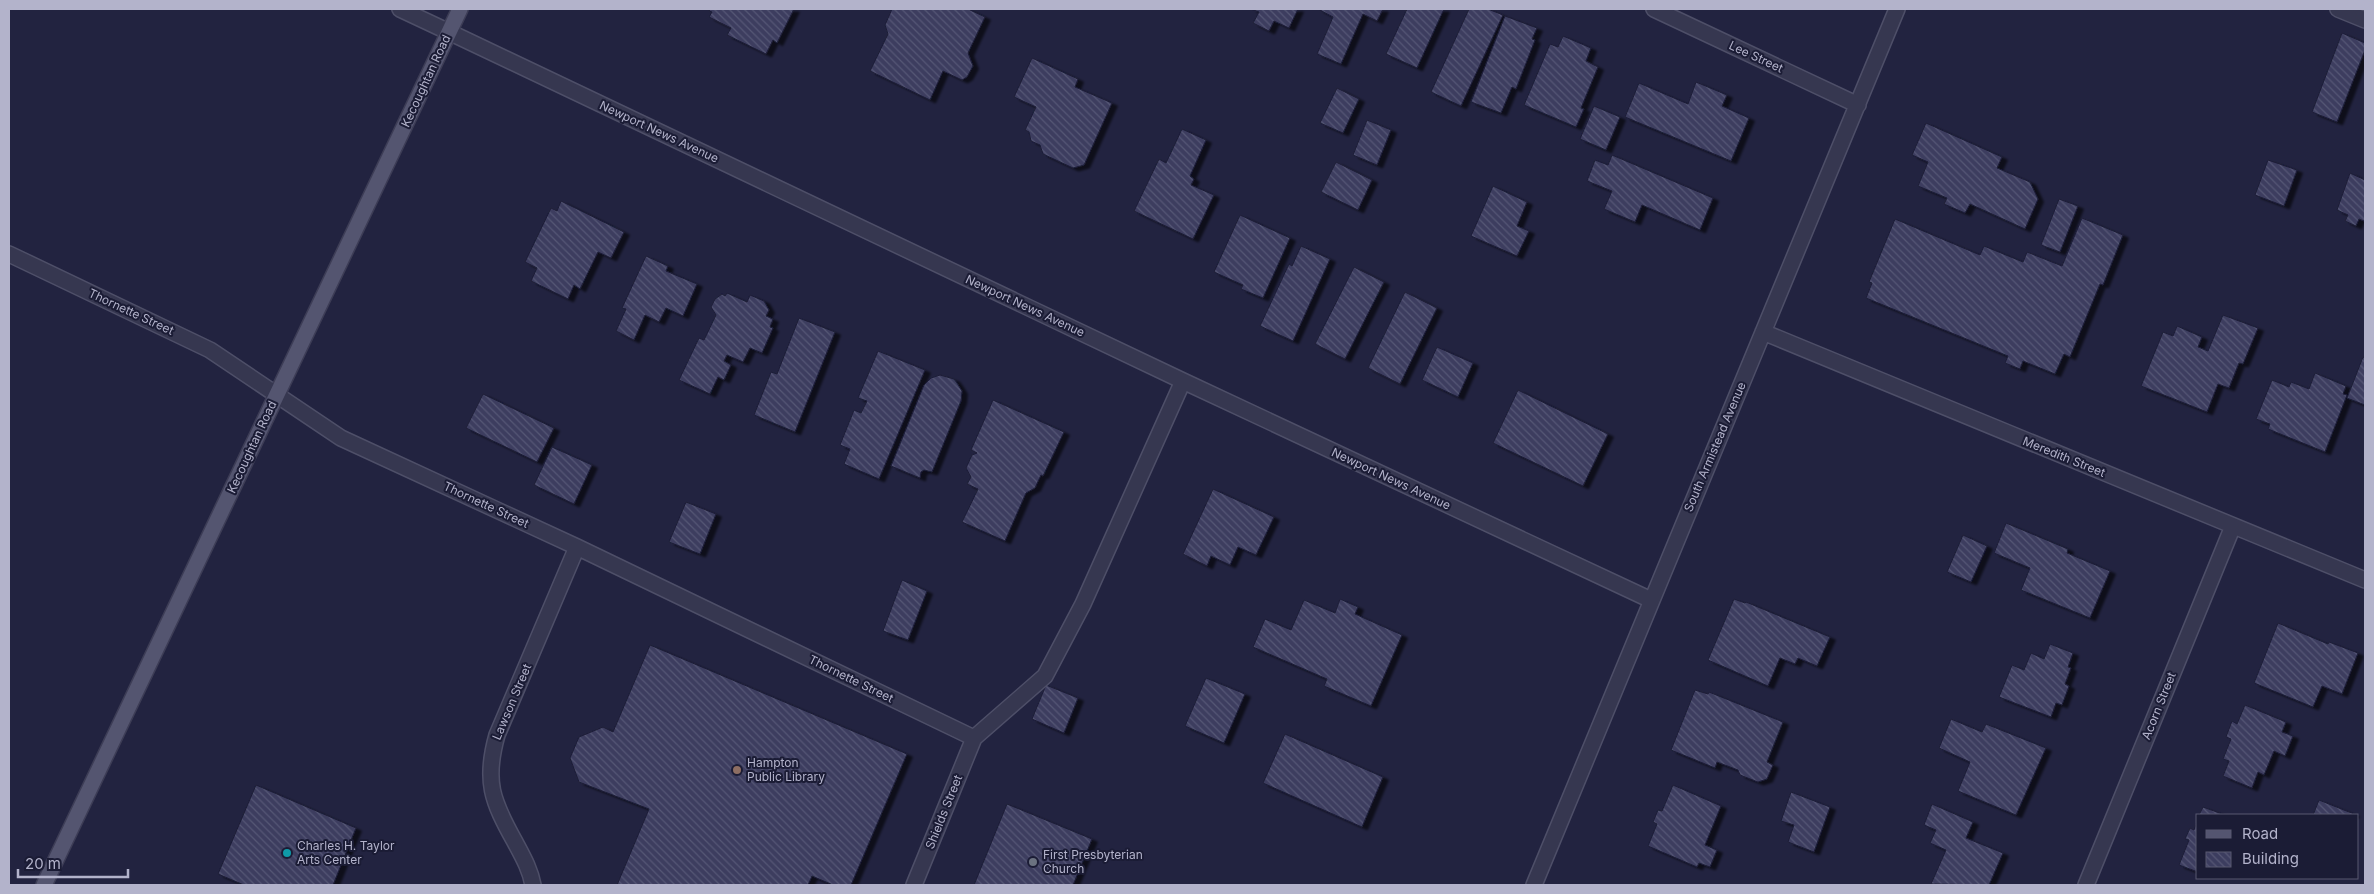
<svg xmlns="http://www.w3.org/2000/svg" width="2374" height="894" viewBox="0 0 2374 894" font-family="Inter,sans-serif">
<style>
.building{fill:url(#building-back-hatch);stroke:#1d1e37;filter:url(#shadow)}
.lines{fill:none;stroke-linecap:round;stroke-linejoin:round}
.minor-casing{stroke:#4e4f68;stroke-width:18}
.tertiary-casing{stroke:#4e4f68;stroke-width:18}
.primary-casing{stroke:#3d3d56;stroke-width:18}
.minor{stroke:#363750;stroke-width:15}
.tertiary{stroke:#363750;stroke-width:15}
.primary{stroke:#545570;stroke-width:15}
.education-dot{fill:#8d6e63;stroke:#1b1c35;stroke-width:2}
.culture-dot{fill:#0f9aa8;stroke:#1b1c35;stroke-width:2}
.worship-dot{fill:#6b7280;stroke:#1b1c35;stroke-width:2}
.labels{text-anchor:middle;stroke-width:4;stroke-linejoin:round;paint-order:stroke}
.street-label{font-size:12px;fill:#b3b3cb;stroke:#1b1c35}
.poi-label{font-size:12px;fill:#b3b3cb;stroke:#1b1c35;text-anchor:start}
</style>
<defs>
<pattern id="building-back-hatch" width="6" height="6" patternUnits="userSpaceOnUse" patternTransform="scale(1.25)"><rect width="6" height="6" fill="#3c3d5f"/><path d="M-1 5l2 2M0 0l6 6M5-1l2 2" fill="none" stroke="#565775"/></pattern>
<filter id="shadow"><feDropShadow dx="5.5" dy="3" stdDeviation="1" flood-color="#0009"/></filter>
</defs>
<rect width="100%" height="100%" fill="#222340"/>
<path class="building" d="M 710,9 L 794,9 L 777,43 L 773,40 L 766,54 L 727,35 L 731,28 L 709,17 L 712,12 L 709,11 Z
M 892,9 L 968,9 L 985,17 L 968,53 L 973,66 L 967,77 L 962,80 L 943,71 L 930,100 L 870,71 L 888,34 L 885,25 Z
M 1251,9 L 1298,9 L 1289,28 L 1274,21 L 1269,31 L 1253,23 L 1259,12 Z
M 1318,9 L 1383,9 L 1377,21 L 1363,14 L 1341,64 L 1317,54 L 1333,17 Z
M 1407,9 L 1444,9 L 1417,68 L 1386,54 Z
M 1469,9 L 1488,9 L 1503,15 L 1461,106 L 1431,92 Z
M 1505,16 L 1537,28 L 1532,39 L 1535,40 L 1516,89 L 1512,87 L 1501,113 L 1471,102 Z
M 2342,33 L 2365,43 L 2365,50 L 2337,122 L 2312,112 Z
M 1563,36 L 1591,48 L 1586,61 L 1598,67 L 1581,108 L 1584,109 L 1576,127 L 1524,105 L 1550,44 L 1558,47 Z
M 1032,58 L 1078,79 L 1075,87 L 1112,103 L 1084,165 L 1073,168 L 1043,154 L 1040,145 L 1031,141 L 1029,132 L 1025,130 L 1036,107 L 1014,97 Z
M 1696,82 L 1727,95 L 1722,106 L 1749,118 L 1731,161 L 1625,117 L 1639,83 L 1688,104 Z
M 1337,88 L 1359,99 L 1343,133 L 1320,123 Z
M 1594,106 L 1620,117 L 1606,150 L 1580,139 Z
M 1367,120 L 1391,130 L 1377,165 L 1353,155 Z
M 1926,123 L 2002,157 L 1997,168 L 2030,182 L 2038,199 L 2025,229 L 1970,204 L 1965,213 L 1944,204 L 1947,198 L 1918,186 L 1928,162 L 1912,155 Z
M 1182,129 L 1206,140 L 1190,176 L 1194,179 L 1191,185 L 1214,195 L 1193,239 L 1134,211 L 1159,159 L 1166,163 Z
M 1612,155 L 1713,198 L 1700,230 L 1642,205 L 1635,222 L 1604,209 L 1612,191 L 1587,181 L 1595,160 L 1608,165 Z
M 2268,160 L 2297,170 L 2284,206 L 2255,195 Z
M 1336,162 L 1372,180 L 1358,210 L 1321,192 Z
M 2350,173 L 2365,180 L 2365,219 L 2364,221 L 2359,219 L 2356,226 L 2345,221 L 2348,215 L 2337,210 Z
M 1493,186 L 1527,202 L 1517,226 L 1529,231 L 1517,256 L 1471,236 Z
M 2059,199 L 2078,206 L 2060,252 L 2041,245 Z
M 561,201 L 624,232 L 611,258 L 598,252 L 580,289 L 574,285 L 568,299 L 531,281 L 537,268 L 525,262 L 551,208 L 557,211 Z
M 1240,215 L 1290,238 L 1263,298 L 1241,289 L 1243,285 L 1214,272 Z
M 2082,218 L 2123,235 L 2103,285 L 2100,284 L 2070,357 L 2064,354 L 2055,374 L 2023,361 L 2020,369 L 2005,363 L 2008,356 L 1866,298 L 1872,283 L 1869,282 L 1895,219 L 1980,255 L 1984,246 L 2023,262 L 2027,252 L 2062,266 Z
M 1301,246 L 1330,259 L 1293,341 L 1260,326 L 1289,264 L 1292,266 Z
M 646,256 L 668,266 L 666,271 L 697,284 L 683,316 L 666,308 L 659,322 L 645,315 L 634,340 L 616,331 L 626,309 L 622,308 Z
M 1354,267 L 1384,282 L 1345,359 L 1315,344 Z
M 1405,292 L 1437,308 L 1400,384 L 1368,368 Z
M 727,293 L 747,302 L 750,295 L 764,301 L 769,310 L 766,316 L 773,319 L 770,327 L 773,328 L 762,353 L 750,348 L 743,362 L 727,355 L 724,361 L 731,365 L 724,380 L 718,377 L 710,394 L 679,380 L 699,338 L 704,340 L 716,315 L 711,307 L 715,299 L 722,294 L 725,296 Z
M 2223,315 L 2258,328 L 2243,364 L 2239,363 L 2229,388 L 2218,384 L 2207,412 L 2141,386 L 2163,332 L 2173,336 L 2177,326 L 2202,337 L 2198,347 L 2208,351 Z
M 799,318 L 835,332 L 795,432 L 754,415 L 771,372 L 777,374 Z
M 1437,347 L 1473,363 L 1458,397 L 1422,380 Z
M 878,351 L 925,370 L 879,479 L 844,464 L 850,449 L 840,445 L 854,410 L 861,413 L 867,401 L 858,398 Z
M 2363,357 L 2365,358 L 2365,405 L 2347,398 Z
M 2315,373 L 2346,386 L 2343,394 L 2347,395 L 2325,452 L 2268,429 L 2270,424 L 2256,419 L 2272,380 L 2289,387 L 2291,382 L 2309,389 Z
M 940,375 L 954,379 L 957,383 L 962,391 L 961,401 L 932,472 L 924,470 L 921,472 L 920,478 L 891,466 L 924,385 L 931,378 Z
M 1518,390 L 1608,434 L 1583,486 L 1493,443 Z
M 483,394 L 554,428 L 537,462 L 466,428 Z
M 993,400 L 1064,432 L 1043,476 L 1041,475 L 1035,488 L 1026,493 L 1005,541 L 962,522 L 978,489 L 967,484 L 971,477 L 966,468 L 972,455 L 977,453 L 971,450 Z
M 552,447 L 592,465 L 574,504 L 534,485 Z
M 1213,489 L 1274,517 L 1256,555 L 1238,547 L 1230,565 L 1211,556 L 1207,566 L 1183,554 Z
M 686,502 L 716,514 L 700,554 L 669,542 Z
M 2006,523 L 2068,549 L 2067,553 L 2110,571 L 2090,618 L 2021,590 L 2030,568 L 1994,553 Z
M 1963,535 L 1987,546 L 1971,582 L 1947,572 Z
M 902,580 L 927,591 L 908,640 L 883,631 Z
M 1340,599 L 1358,607 L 1355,614 L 1402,635 L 1371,706 L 1324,686 L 1327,679 L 1253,647 L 1265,619 L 1291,630 L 1304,600 L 1335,613 Z
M 1734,599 L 1745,603 L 1746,602 L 1830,637 L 1817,666 L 1798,658 L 1795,664 L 1780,658 L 1768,686 L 1708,660 Z
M 2278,623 L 2328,644 L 2329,642 L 2358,653 L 2342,694 L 2322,686 L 2313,707 L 2254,683 Z
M 2050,644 L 2073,653 L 2068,667 L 2071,668 L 2065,684 L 2069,686 L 2062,705 L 2056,703 L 2051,717 L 1999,697 L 2012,665 L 2024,670 L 2031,653 L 2044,659 Z
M 650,645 L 907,754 L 851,885 L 833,885 L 812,876 L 808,885 L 617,885 L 649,809 L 579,782 L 570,758 L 579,737 L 603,727 L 613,732 Z
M 1206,678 L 1245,694 L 1224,743 L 1185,726 Z
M 1046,685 L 1078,698 L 1064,733 L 1032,719 Z
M 1695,690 L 1708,694 L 1709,692 L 1783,722 L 1767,762 L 1773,765 L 1767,779 L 1758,782 L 1740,775 L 1738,770 L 1717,762 L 1715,768 L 1671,750 Z
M 2245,705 L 2286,722 L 2282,732 L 2293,736 L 2285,756 L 2274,751 L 2264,775 L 2258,772 L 2252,788 L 2223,776 L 2229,761 L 2223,759 L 2231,739 L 2226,737 L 2232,721 L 2237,724 Z
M 1951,719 L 1982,732 L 1986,724 L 2046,748 L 2016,815 L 1958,791 L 1970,762 L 1939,748 Z
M 1285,734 L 1383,777 L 1362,827 L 1263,783 Z
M 256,785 L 356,828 L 333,885 L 244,885 L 218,874 Z
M 1673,785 L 1721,806 L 1705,845 L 1717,850 L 1710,867 L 1699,863 L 1697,867 L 1648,846 L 1657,824 L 1653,822 L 1658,810 L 1662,811 Z
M 1791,792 L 1830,807 L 1814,852 L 1788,842 L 1794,825 L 1781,821 Z
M 2319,800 L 2354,814 L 2353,815 L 2313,815 Z
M 1007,804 L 1092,839 L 1073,885 L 974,885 Z
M 1932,804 L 1973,822 L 1966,838 L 2003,853 L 1989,885 L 1931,884 L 1946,850 L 1930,843 L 1936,830 L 1924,825 Z
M 2203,807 L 2225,815 L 2199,815 Z
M 2198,819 L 2198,872 L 2179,865 L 2189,840 L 2185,839 L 2190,828 L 2194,830 Z"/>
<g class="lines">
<g class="minor-casing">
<path id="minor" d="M 1654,9 L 1858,105
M 2338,9 L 2365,20
M 449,32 L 1183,381 L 1651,600
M 9,254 L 210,350 L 341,438 L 577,547 L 974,738
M 1763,332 L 2365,580
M 533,885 C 530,869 523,857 515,842 C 492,801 484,781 497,735 L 577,547
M 914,885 L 974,738 L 1045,676 L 1083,604 L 1183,381
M 1534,885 L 1897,9
M 2086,885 L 2233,526"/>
</g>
<g class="tertiary-casing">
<path id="tertiary" d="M 400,9 L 449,32"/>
</g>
<g class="primary-casing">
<path id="primary" d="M 44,885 L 460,9"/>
</g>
<use href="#minor" class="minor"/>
<use href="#tertiary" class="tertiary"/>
<use href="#primary" class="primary"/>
</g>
<circle class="education-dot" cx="737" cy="770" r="5"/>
<circle class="culture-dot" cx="287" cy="853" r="5"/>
<circle class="worship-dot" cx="1033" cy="862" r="5"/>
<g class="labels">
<g class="street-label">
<text transform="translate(1756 57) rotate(25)" y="4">Lee Street</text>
<text transform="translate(426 81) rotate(-65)" y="4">Kecoughtan Road</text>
<text transform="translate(659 132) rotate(25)" y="4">Newport News Avenue</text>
<text transform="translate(1025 306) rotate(25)" y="4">Newport News Avenue</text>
<text transform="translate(131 312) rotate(25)" y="4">Thornette Street</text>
<text transform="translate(252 447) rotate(-65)" y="4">Kecoughtan Road</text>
<text transform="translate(1715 447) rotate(-67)" y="4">South Armistead Avenue</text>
<text transform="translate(2064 457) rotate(22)" y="4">Meredith Street</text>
<text transform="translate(1391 479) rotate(25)" y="4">Newport News Avenue</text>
<text transform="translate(486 505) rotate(25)" y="4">Thornette Street</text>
<text transform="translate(851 679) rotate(26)" y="4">Thornette Street</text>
<text transform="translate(512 702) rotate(-67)" y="4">Lawson Street</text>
<text transform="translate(2159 706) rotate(-68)" y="4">Acorn Street</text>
<text transform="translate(944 812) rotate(-68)" y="4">Shields Street</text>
</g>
<g class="poi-label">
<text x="747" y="767">Hampton<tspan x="747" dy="14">Public Library</tspan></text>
<text x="297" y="850">Charles H. Taylor<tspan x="297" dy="14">Arts Center</tspan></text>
<text x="1043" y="859">First Presbyterian<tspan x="1043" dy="14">Church</tspan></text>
</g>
</g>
<rect width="2374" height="894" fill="none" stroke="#b3b3cb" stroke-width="20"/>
<rect x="2196" y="814" width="162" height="65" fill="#1b1c35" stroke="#585871"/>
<rect x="2206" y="830" width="25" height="8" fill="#545570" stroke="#585871"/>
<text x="2242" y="839" font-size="15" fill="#b3b3cb">Road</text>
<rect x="2206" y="852" width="25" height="15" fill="url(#building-back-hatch)" stroke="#585871"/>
<text x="2242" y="864" font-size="15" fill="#b3b3cb">Building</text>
<path d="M18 869v8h110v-8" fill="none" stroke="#b3b3cb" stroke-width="2.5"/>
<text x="25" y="869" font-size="15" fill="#b3b3cb" stroke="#1b1c35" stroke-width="4" paint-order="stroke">20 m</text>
</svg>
